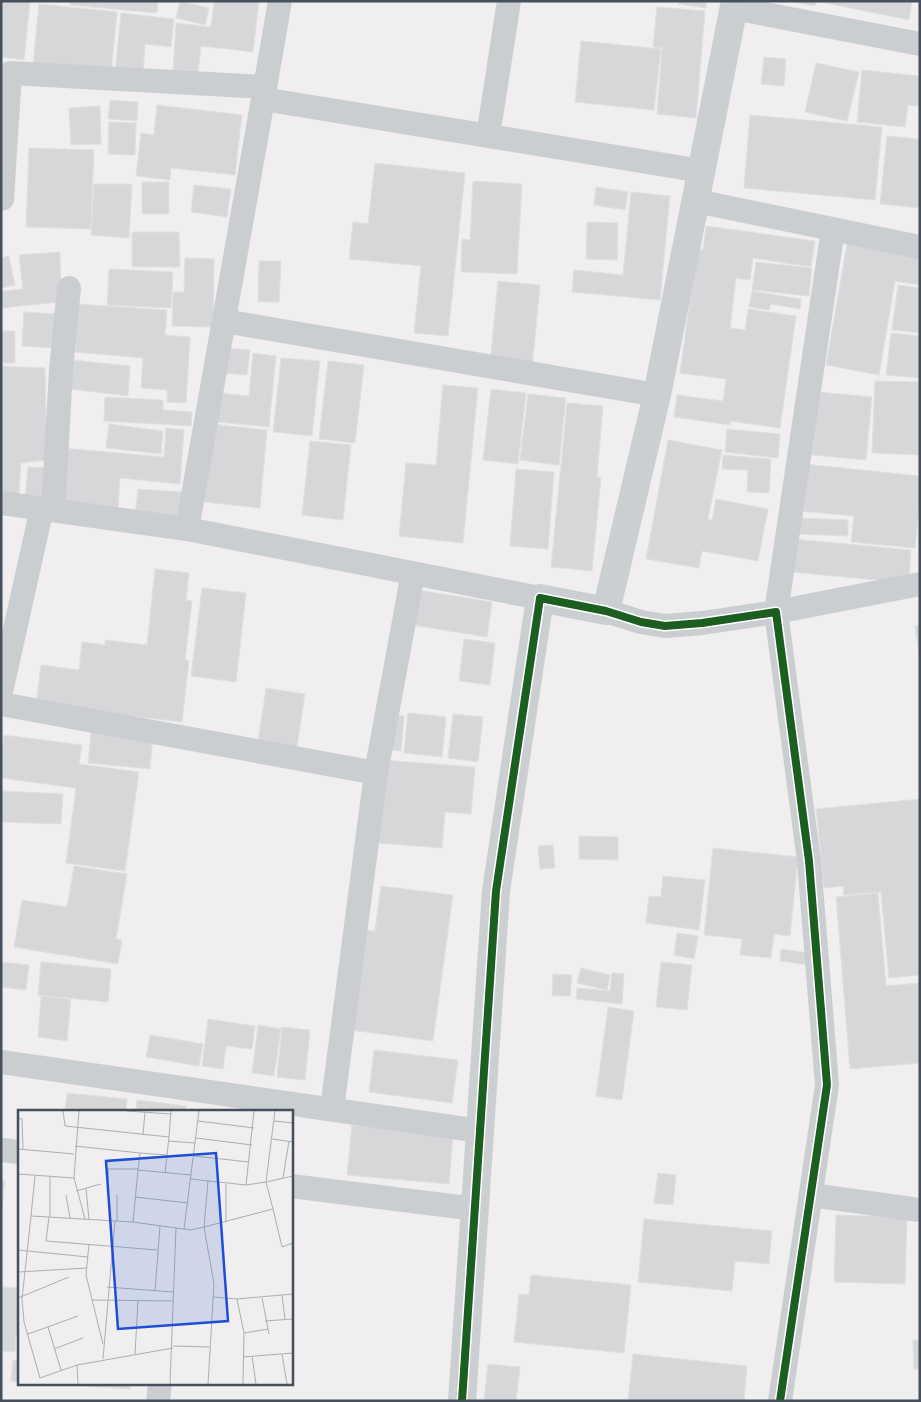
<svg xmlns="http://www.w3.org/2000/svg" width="921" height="1402" viewBox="0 0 921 1402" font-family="Roboto,sans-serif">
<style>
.building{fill:#d7d6d9;stroke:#e1e0e1}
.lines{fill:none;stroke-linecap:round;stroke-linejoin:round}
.street{stroke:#cbced0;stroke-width:24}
.secondary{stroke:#cbcfd2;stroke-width:28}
.cycleway-casing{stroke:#fff;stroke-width:11}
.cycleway{stroke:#1b5e20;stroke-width:8}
.inset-road{fill:none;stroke:#abafb4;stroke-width:1}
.view{fill:#1d4ed8;fill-opacity:0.15;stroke:#1d4ed8;stroke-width:2.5}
.inset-edge{fill:none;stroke:#44515d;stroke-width:2.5}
</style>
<rect width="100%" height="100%" fill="#f0eeee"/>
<path class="building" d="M 1,1 L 30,1 L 24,60 L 1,57 Z
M 70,1 L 158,1 L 157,13 L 70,5 Z
M 180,1 L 209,8 L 205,25 L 176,18 Z
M 214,1 L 259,1 L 253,52 L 201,46 L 198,72 L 173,70 L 176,23 L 211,27 Z
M 678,1 L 707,1 L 706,8 L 678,4 Z
M 789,1 L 912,1 L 909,20 L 816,1 L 815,6 Z
M 39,4 L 117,12 L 111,73 L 33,65 Z
M 657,7 L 705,11 L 696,118 L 657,114 L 662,48 L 653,47 Z
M 121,13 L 174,19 L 171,47 L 145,44 L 143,75 L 115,72 Z
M 581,41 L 661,49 L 654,110 L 575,102 Z
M 764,57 L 786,59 L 784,86 L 761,84 Z
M 816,63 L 859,72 L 847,121 L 805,112 Z
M 862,70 L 920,76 L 920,106 L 908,105 L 905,127 L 857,122 Z
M 110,100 L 138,102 L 137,121 L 108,119 Z
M 157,105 L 242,115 L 235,175 L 171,168 L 170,180 L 136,176 L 141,133 L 154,135 Z
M 100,106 L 101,144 L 71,145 L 69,108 Z
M 750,115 L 882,127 L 875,200 L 744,188 Z
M 109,122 L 136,123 L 135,155 L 108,154 Z
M 887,136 L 920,139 L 920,208 L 880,204 Z
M 29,148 L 94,150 L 91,229 L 26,227 Z
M 375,163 L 465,173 L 448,336 L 414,333 L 421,266 L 349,259 L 353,222 L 368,224 Z
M 473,181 L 522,184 L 517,274 L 461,272 L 462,239 L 470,240 Z
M 142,182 L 169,182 L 169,214 L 142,214 Z
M 94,184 L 132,184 L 129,238 L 91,235 Z
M 194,185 L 231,189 L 227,217 L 191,212 Z
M 596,187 L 628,192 L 625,210 L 594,205 Z
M 631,192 L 670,196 L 660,300 L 572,292 L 574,270 L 623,275 Z
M 587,222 L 618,223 L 617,260 L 586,259 Z
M 706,226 L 815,241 L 811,267 L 753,258 L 750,280 L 736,278 L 730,328 L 745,330 L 748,309 L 796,316 L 780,428 L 730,421 L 730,425 L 674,417 L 677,395 L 723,401 L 726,379 L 680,373 L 697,249 L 703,250 Z
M 132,232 L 179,232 L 180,267 L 132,267 Z
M 847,244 L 920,257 L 920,285 L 895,281 L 879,375 L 826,365 Z
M 60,252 L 61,302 L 1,308 L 1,291 L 23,289 L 19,255 Z
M 9,256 L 15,285 L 1,288 L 1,258 Z
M 185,258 L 214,259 L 213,327 L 172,326 L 173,292 L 184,292 Z
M 259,261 L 281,261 L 279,302 L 258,302 Z
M 756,262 L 812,268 L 809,296 L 752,290 Z
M 109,269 L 173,272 L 171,308 L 107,305 Z
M 498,281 L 540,285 L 532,368 L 490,364 Z
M 898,285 L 920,288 L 920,333 L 892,330 Z
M 752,291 L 801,299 L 800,309 L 771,304 L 769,310 L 749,307 Z
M 78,304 L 167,310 L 165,335 L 190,337 L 186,403 L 167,402 L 167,390 L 141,388 L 143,358 L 75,352 Z
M 24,312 L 56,314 L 54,348 L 22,346 Z
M 1,331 L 15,331 L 15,363 L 1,363 Z
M 891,333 L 920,336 L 920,378 L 886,375 Z
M 224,348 L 250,350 L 247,375 L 222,373 Z
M 253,353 L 276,356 L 269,427 L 217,422 L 219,393 L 249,396 Z
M 281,358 L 320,361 L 312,436 L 273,432 Z
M 73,360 L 130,366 L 128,396 L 70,389 Z
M 328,361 L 364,365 L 355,443 L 319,439 Z
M 1,366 L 45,368 L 47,460 L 21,463 L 19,495 L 1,495 Z
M 875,381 L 920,382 L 920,455 L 872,453 Z
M 443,385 L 478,388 L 463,543 L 399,536 L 406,463 L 436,465 Z
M 491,389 L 526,393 L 518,464 L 483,460 Z
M 818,392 L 872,397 L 866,460 L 812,455 Z
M 528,394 L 566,398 L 559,465 L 520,460 Z
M 105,397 L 163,400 L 163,410 L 192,412 L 191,426 L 104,421 Z
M 567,403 L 603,406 L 597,477 L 601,478 L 592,571 L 551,567 Z
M 109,424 L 163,431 L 161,454 L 106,448 Z
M 211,424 L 267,430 L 260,508 L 204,502 Z
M 166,428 L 184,430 L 180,484 L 120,478 L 118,510 L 59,504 L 62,448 L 164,457 Z
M 727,429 L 780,434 L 778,458 L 725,452 Z
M 668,440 L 722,450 L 708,519 L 712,520 L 716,499 L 768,509 L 758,561 L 702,551 L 699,568 L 646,559 Z
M 310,441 L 351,445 L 343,520 L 302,515 Z
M 723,455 L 771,459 L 769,493 L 747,492 L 748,470 L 722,469 Z
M 804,464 L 920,476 L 920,499 L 915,548 L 851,542 L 854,516 L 799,511 Z
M 28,467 L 47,468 L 44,501 L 25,499 Z
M 516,469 L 554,472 L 548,549 L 510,546 Z
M 138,489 L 182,492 L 180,520 L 135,516 Z
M 798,518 L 848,520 L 848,536 L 797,534 Z
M 793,539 L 911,550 L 909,583 L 791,572 Z
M 155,569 L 189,573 L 186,600 L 192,601 L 185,660 L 189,661 L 182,722 L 36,705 L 41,665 L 79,670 L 82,642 L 105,645 L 105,640 L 147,645 Z
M 202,588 L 246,593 L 236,682 L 191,676 Z
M 418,590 L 492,602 L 487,637 L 412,625 Z
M 920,625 L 920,663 L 915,626 Z
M 464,639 L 495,643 L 490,685 L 459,681 Z
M 266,688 L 305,694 L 297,747 L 258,742 Z
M 408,713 L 446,717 L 442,757 L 404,753 Z
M 453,714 L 483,717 L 478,762 L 448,758 Z
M 392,715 L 404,716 L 401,751 L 389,750 Z
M 91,732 L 153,737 L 150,769 L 88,763 Z
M 4,735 L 82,745 L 79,764 L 139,772 L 125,871 L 66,863 L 76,788 L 1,778 L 1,757 Z
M 384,760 L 475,767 L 471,814 L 445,812 L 442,848 L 378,843 Z
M 2,791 L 63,794 L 61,824 L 1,822 Z
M 920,799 L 920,975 L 889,978 L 881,892 L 844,895 L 843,886 L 824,888 L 816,809 Z
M 579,836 L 618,837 L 618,860 L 579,859 Z
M 553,845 L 555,868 L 540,869 L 538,846 Z
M 713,848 L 798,857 L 790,936 L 774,934 L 771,958 L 740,955 L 742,939 L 704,935 Z
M 74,866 L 127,874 L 116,939 L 122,940 L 118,964 L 14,947 L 22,900 L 67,907 Z
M 663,876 L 705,880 L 699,930 L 646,923 L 649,896 L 661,897 Z
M 381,886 L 453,895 L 433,1041 L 351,1030 L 365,930 L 375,931 Z
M 878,893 L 886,986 L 920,983 L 920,1063 L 850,1069 L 836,897 Z
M 677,933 L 698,936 L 694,959 L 674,955 Z
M 781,949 L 810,953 L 809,965 L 780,961 Z
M 1,962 L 29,965 L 26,990 L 1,987 Z
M 41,962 L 111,969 L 108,1002 L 38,995 Z
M 661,962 L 692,965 L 687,1010 L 656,1007 Z
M 581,968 L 610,975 L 607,990 L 577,983 Z
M 612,973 L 624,974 L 622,1004 L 576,999 L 577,988 L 610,991 Z
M 553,974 L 572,975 L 570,996 L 552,996 Z
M 41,996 L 71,999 L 67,1041 L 38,1037 Z
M 608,1007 L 634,1011 L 622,1100 L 596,1096 Z
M 208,1019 L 255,1026 L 252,1049 L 226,1046 L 223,1069 L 202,1066 Z
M 258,1025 L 281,1029 L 274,1076 L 252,1073 Z
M 282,1027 L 310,1030 L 305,1080 L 277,1077 Z
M 150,1035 L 203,1044 L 199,1066 L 146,1057 Z
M 374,1050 L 458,1060 L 452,1103 L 369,1092 Z
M 67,1093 L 127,1099 L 126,1111 L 65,1111 Z
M 137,1100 L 186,1106 L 185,1111 L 136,1111 Z
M 352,1125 L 453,1134 L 449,1184 L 347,1175 Z
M 658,1173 L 676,1175 L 673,1205 L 654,1203 Z
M 1,1181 L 5,1181 L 1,1215 Z
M 836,1215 L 907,1217 L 905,1284 L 834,1282 Z
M 644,1219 L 772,1231 L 769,1264 L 735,1261 L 732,1291 L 638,1282 Z
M 531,1275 L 631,1285 L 624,1353 L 514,1342 L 519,1294 L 529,1295 Z
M 1,1287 L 19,1288 L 19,1335 L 16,1335 L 15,1352 L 1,1351 Z
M 913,1340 L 920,1340 L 920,1369 L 914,1369 Z
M 633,1354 L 747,1366 L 744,1401 L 628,1401 Z
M 13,1360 L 19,1361 L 19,1382 L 11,1381 Z
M 488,1364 L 520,1367 L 516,1401 L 484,1401 Z
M 42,1383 L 130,1383 L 130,1389 Z"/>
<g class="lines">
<path class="street" d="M 280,1 L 263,99 L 702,171
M 734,8 L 920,44
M 263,99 L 187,529 L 540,598
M 488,136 L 509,1
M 2,199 L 10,73 L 265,87
M 696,201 L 920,247
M 833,229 L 776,612 L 920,584
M 224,321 L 657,395
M 1,503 L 187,529
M 53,510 L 61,370 L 69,288
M 606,611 L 641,622 L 665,626 L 702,623 L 776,612 L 809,861 L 827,1085 L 780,1401
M 1,692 L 42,508
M 1,704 L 376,773
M 1,1062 L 480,1131
M 332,1109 L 376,773 L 413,573
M 1,1150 L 19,1152
M 291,1186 L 476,1209
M 811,1195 L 920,1210
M 158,1401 L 160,1383"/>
<path class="secondary" d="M 462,1401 L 496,891 L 540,598 L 606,611 L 657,395 L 735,1"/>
<g class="cycleway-casing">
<path id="cycleway" d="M 462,1401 L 496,891 L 540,598 L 606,611 L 641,622 L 665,626 L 702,623 L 776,612 L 809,861 L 827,1085 L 780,1401"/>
</g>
<use href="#cycleway" class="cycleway"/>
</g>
<g transform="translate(18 1110)">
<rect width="275" height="275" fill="#f0eeee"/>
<path class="inset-road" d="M 45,1 L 47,16 L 151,27 L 153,1M 109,1 L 153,4M 257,1 L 248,72 L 275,66M 0,8 L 4,9 L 5,39M 180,11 L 236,18M 256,11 L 275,13M 125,25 L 127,2M 178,28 L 234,35M 254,29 L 275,32M 150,31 L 177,33M 57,36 L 122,43 L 120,60 L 173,65M 0,39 L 56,44M 122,43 L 149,45M 176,46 L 231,52M 120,60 L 115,112 L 158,118M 147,63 L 151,27M 0,64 L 56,68 L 61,1M 17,66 L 13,106 L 115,112M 32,67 L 32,107M 56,68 L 67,109M 265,68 L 271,31M 173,69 L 228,75 L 248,72 L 255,99 L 186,117 L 190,71M 90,74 L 90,59 L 120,59M 208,74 L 208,112M 228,75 L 236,1M 68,78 L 71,110M 58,81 L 83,74M 48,85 L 52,108M 117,87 L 170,93M 255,99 L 264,137 L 275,133M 13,106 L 4,189 L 6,212 L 22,268 L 59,255M 31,107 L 28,131 L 139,140M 99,111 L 99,85M 166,119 L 181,1M 71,134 L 68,165 L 85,234M 0,140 L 70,147M 0,162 L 69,158M 89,177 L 155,182M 137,181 L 142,116M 264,185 L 267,209M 195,187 L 219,189 L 226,223 L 225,274M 0,188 L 51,167M 244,188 L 251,224M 219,189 L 275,184M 74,190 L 155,191M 247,211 L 275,209M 30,217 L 43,260M 226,223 L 250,219M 10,224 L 60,206M 155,236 L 191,237M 36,239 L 65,228M 117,244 L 120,190M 264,244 L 269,274M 234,246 L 238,274M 225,247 L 275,243M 85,249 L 97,111M 60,274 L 59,255 L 155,238M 152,274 L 158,118 L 173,120 L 186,117 L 196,174 L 190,274"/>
<path class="view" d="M 198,43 L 210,211 L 100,219 L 88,51 Z"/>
<rect width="275" height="275" class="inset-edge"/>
</g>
<rect width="921" height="1402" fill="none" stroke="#44515d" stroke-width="5"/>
</svg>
